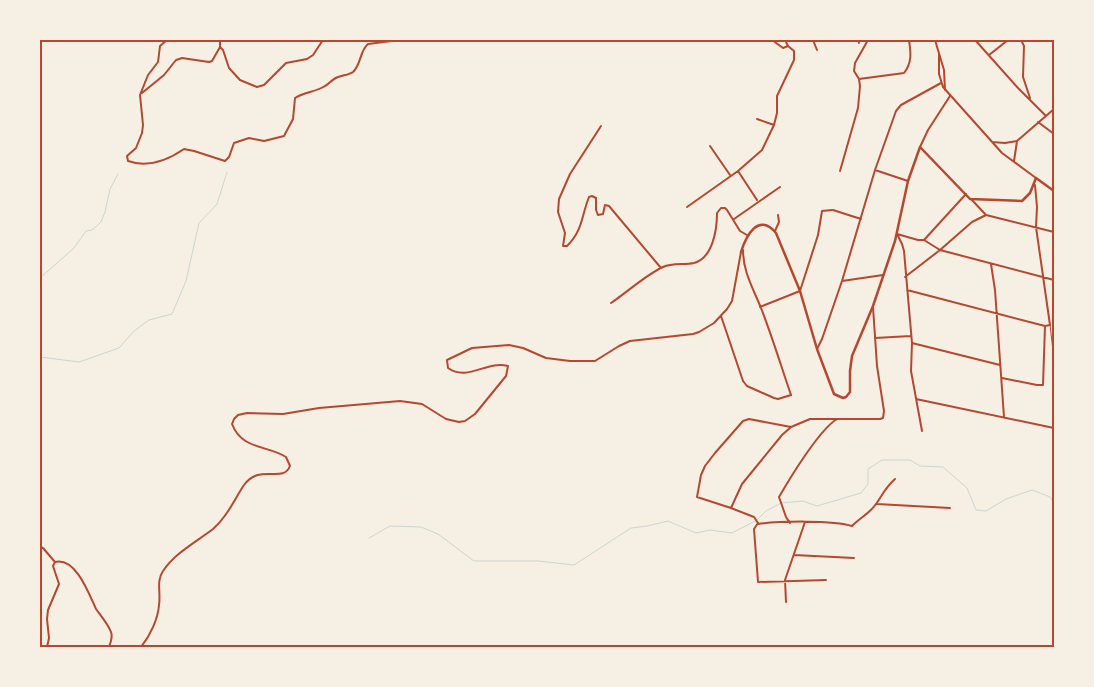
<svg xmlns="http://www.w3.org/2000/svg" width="1094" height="687" viewBox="0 0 1094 687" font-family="'Open Sans',sans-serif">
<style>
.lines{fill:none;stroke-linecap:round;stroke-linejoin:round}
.stream{stroke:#c9d6d2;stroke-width:1}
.service{stroke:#b5482f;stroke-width:1}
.pedestrian{stroke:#b5482f;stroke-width:2}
.minor{stroke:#b5482f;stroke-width:2}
.tertiary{stroke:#b5482f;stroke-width:2.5}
.neatline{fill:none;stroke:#b5482f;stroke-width:2}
</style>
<rect width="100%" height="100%" fill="#f6efe4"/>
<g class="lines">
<path class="stream" d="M 40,278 L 74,248 L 86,231 L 92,230 L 101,222 L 105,212 L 110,189 L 118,174
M 40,357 L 79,362 L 119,348 L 134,331 L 149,320 L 172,314 L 186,281 L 199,223 L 217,204 L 227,172
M 369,538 L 390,526 L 421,527 L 438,534 L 474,561 L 538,561 L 574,565 L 631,528 L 647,526 L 668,521 L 696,533 L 710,530 L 732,533 L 757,520 L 766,511 L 781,503 L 803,501 L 817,506 L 861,493 L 868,484 L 868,469 L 882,460 L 910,460 L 920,466 L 943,467 L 967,488 L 976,510 L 986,511 L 1006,499 L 1032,490 L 1050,497 L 1054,503"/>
<path class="service" d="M 1050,325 L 1054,359"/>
<path class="pedestrian" d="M 818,235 L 822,211 L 832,210
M 743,381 L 747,386 L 774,398 L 778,399 L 791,395"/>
<path class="minor" d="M 167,40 L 160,46 L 158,62 L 148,75 L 140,95 L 143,125 L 142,133 L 136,148 L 127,156 L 128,161 C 148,168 168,160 184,149 L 194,151 L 225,161 L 229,157 L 234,143 L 249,138 L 264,141 L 284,136 L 293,119 L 295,98 C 304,92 316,92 325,86 C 329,84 332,79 338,77 C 343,75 349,75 353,72 C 361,65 360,50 368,44 L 399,40
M 220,40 L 220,47
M 772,40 L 783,48 L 788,46 L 785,40
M 813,40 L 817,50
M 858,40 L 859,43
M 935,40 L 944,70 L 945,90
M 1021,40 L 1024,46 L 1023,77 L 1030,98
M 976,41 L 1018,88 L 1045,115
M 939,54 L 939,74 L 943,87 L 1002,153 L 1036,178
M 989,55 L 1008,40
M 859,79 L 904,73 C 912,63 911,53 909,40
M 142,93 L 164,75 L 176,60 L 182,58 L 209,62 L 212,61 L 220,47 L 223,50 L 229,68 L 240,80 L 257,87 L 264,85 L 286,63 L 307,59 L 313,55 L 323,40
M 757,119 L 774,125
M 1038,122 L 1054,134
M 601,126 L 570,174 L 559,199 L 558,212 L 565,233 L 563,246 L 567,246 C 583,230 581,217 589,197 L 592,196 L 596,198 L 596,210 L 598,215 L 603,214 L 605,205 L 609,206 L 661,268
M 992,142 L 1005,143 L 1017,141 L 1054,109
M 710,146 L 730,175
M 920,147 L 928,130 L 950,96
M 1014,161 L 1017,141
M 875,170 L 908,181
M 738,171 L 757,200
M 840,171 L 858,108 L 860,86 L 859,79 L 854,71 L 855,63 L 868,40
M 971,199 L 986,215 L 1054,232
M 687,207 L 738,171 L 762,150 L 774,125 L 777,113 L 777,96 L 794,60 L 794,51 L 788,46
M 833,210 L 861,219
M 734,219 L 780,187
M 775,231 L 779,222 L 778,215
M 897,234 L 902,244 L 904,251 L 912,343 L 911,371 L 922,431
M 897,234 L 918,240 L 924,240 L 940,250 L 1054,280
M 924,240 L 966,194
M 743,250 C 743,272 753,288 761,308 C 772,336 781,366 791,395
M 991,264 L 995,290 L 1004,417
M 905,277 L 940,250 L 972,222 L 986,215
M 842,281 L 883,275
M 907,290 L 1045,326 L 1050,325 L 1036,227 L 1037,207 L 1035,185
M 611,303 C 626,293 647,274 663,267 C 672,263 684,265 694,263 C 713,258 717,229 717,213 L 721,208 L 725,208 L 727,210 L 740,231 L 747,235
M 760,307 L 800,291 L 818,235
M 721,316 L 743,381
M 875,338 L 911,336
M 912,343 L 1000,365
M 817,349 L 822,339 L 842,281 L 875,170 L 896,111 L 901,105 L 941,83
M 1002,378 L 1037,385 L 1043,385 L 1045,326
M 916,399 L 1054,428
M 877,504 L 950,508
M 731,508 L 697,497 L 701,475 L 705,466 L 715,453 L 743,421 L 749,419 L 791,427
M 790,523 L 786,517 L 779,497 C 790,478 819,430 837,419
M 758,524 C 778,521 834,520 852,526 C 860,518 870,513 876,504 C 883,494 885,488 895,479
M 40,547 L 43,548 L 55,562
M 794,555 L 854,558
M 826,580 L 758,582 L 754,529 L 758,523 L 754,517 L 731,508 L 742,484 L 782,435 L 791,427 L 810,419 L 880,419 L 883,418 L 884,411 L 877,366 L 873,307
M 786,602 L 785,580 L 805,522
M 47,647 L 49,638 L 47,619 L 48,610 L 59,584 L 53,566 L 55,562 C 76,557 89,594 96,609 C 101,616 108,624 111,632 C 113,637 111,642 109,647
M 141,647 C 150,636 158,619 159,605 C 161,593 156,581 163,571 C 175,553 196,542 213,529 C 227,517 234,500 244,485 C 260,463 283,484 290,466 L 286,457 C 267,445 242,450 232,424 L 234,419 L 238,415 L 247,413 L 283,414 L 319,408 L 400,401 L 422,404 L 446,419 L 459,422 L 465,421 L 475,414 L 506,376 L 508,366 C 487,360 468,382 448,368 L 447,360 L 472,348 L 509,345 L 523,348 L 546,358 L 570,361 L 595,361 L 619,346 L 630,341 L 693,334 L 699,332 L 714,323 L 727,309 L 732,301 L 741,252"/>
<path class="tertiary" d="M 741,252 C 746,236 758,212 776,233 L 800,291 L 817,349 L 834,394 L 843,398 L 846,397 L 850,392 L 850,371 L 852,356 L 873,306 L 895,241 L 908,181 L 920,147 L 970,199 L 1022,201 L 1030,193 L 1036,178 L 1054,191"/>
</g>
<rect width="1094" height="687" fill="none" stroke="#f6efe4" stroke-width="82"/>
<rect x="41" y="41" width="1012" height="605" class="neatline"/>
</svg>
